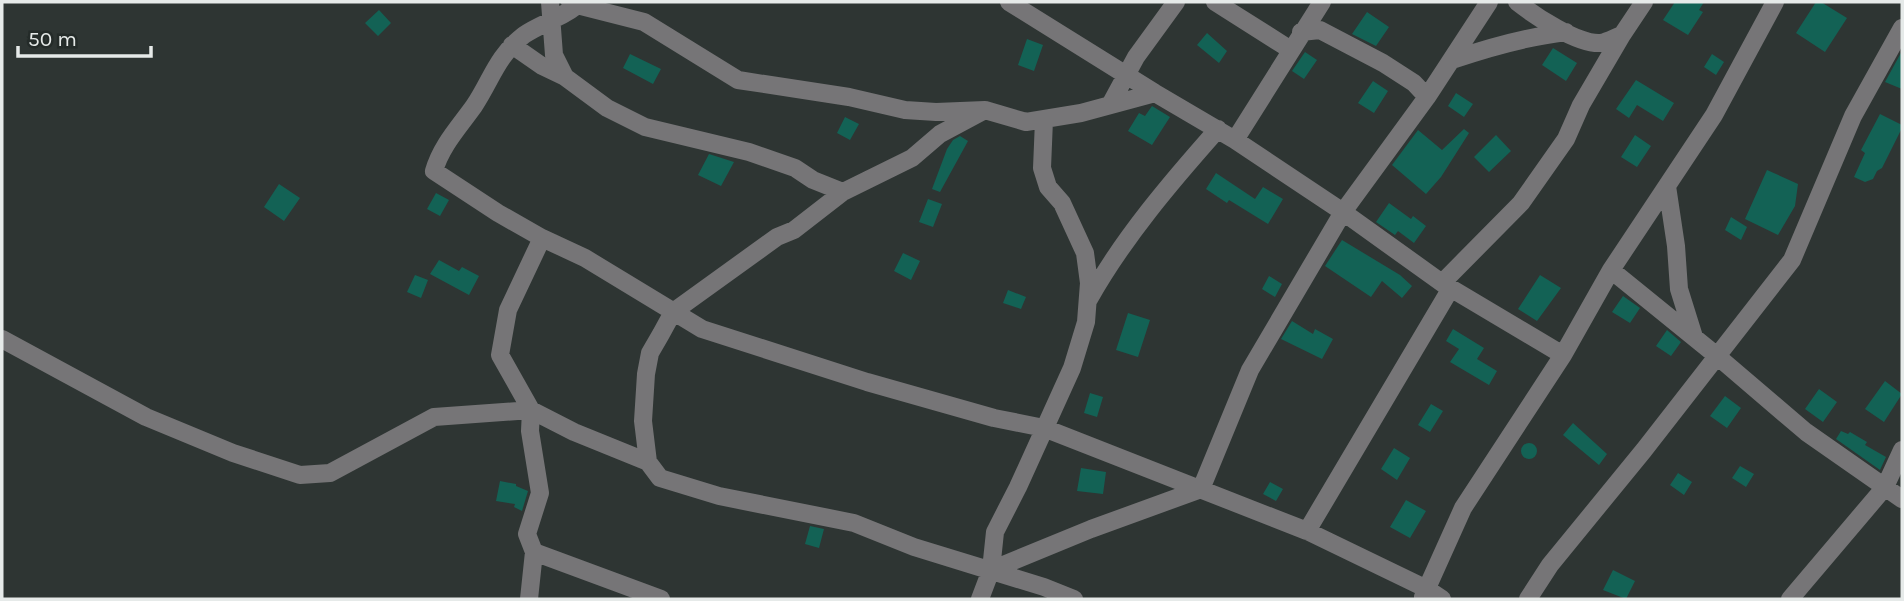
<svg xmlns="http://www.w3.org/2000/svg" width="1904" height="601" viewBox="0 0 1904 601" font-family="Karla,sans-serif">
<style>
.building{fill:#136255}
.lines{fill:none;stroke-linecap:round;stroke-linejoin:round}
.minor{stroke:#767577;stroke-width:18}
</style>
<rect width="100%" height="100%" fill="#2e3533"/>
<path class="building" d="M 1675,2 L 1704,2 L 1699,10 L 1703,12 L 1688,35 L 1663,20 Z
M 1816,2 L 1821,2 L 1847,18 L 1825,52 L 1796,33 Z
M 379,10 L 391,23 L 378,36 L 365,23 Z
M 1367,12 L 1389,27 L 1376,46 L 1352,34 Z
M 1207,33 L 1227,51 L 1219,63 L 1197,45 Z
M 1027,39 L 1043,45 L 1034,71 L 1018,65 Z
M 1553,48 L 1577,63 L 1566,81 L 1542,65 Z
M 1902,51 L 1902,89 L 1885,82 Z
M 1305,52 L 1317,60 L 1304,79 L 1292,71 Z
M 630,54 L 661,69 L 653,84 L 623,68 Z
M 1712,54 L 1724,62 L 1716,75 L 1704,67 Z
M 1636,80 L 1674,103 L 1663,121 L 1637,105 L 1629,118 L 1616,109 Z
M 1373,81 L 1388,91 L 1374,113 L 1358,103 Z
M 1456,93 L 1473,104 L 1464,117 L 1448,106 Z
M 1152,106 L 1170,117 L 1152,145 L 1128,131 L 1139,113 L 1145,116 Z
M 1880,114 L 1902,125 L 1902,128 L 1882,168 L 1877,171 L 1873,179 L 1865,182 L 1854,177 L 1865,153 L 1861,150 Z
M 845,117 L 859,124 L 850,140 L 837,133 Z
M 1464,129 L 1469,133 L 1441,177 L 1426,194 L 1392,165 L 1418,130 L 1442,150 Z
M 1496,135 L 1511,151 L 1489,172 L 1474,157 Z
M 1635,135 L 1651,146 L 1637,167 L 1621,157 Z
M 960,136 L 968,141 L 940,192 L 932,189 L 947,149 L 953,140 Z
M 709,154 L 734,162 L 721,186 L 698,175 Z
M 1767,170 L 1798,184 L 1795,206 L 1778,235 L 1745,219 Z
M 1216,173 L 1255,199 L 1263,187 L 1283,199 L 1268,224 L 1229,200 L 1227,203 L 1206,189 Z
M 279,184 L 300,198 L 284,221 L 264,207 Z
M 436,193 L 449,200 L 440,216 L 427,209 Z
M 928,199 L 942,204 L 933,227 L 919,222 Z
M 1389,203 L 1411,219 L 1413,216 L 1426,226 L 1414,243 L 1398,231 L 1395,235 L 1376,222 Z
M 1731,217 L 1747,227 L 1741,240 L 1725,230 Z
M 1342,240 L 1400,275 L 1412,286 L 1402,298 L 1382,281 L 1371,297 L 1325,266 Z
M 903,253 L 920,261 L 911,280 L 894,271 Z
M 439,260 L 459,271 L 462,267 L 479,276 L 469,295 L 430,274 Z
M 415,275 L 428,280 L 421,298 L 407,292 Z
M 1540,275 L 1561,288 L 1537,321 L 1518,309 Z
M 1269,276 L 1282,284 L 1275,297 L 1262,289 Z
M 1008,290 L 1026,297 L 1021,309 L 1003,303 Z
M 1623,296 L 1640,308 L 1630,323 L 1612,312 Z
M 1128,313 L 1150,320 L 1138,357 L 1116,350 Z
M 1292,321 L 1313,334 L 1315,329 L 1333,339 L 1322,359 L 1281,339 Z
M 1453,329 L 1484,348 L 1477,359 L 1497,371 L 1489,385 L 1450,362 L 1459,349 L 1446,341 Z
M 1667,330 L 1681,342 L 1671,356 L 1656,346 Z
M 1885,381 L 1902,394 L 1884,422 L 1865,409 Z
M 1819,389 L 1837,402 L 1823,422 L 1805,409 Z
M 1090,393 L 1103,397 L 1097,417 L 1084,413 Z
M 1725,396 L 1741,408 L 1727,428 L 1710,416 Z
M 1431,404 L 1443,411 L 1430,432 L 1418,425 Z
M 1573,423 L 1607,454 L 1599,465 L 1563,435 Z
M 1841,431 L 1848,434 L 1850,432 L 1867,442 L 1865,445 L 1886,457 L 1880,470 L 1836,439 Z
M1521 451a8 8 0 1 1 16 0a8 8 0 1 1-16 0Z
M 1394,448 L 1410,458 L 1397,480 L 1381,469 Z
M 1740,466 L 1754,474 L 1746,487 L 1732,478 Z
M 1081,468 L 1106,472 L 1103,494 L 1077,491 Z
M 1678,473 L 1692,482 L 1684,495 L 1670,485 Z
M 500,481 L 516,484 L 516,486 L 528,491 L 522,511 L 514,507 L 515,504 L 496,501 Z
M 1270,482 L 1283,489 L 1276,501 L 1263,494 Z
M 1406,500 L 1426,511 L 1410,538 L 1390,527 Z
M 810,526 L 824,529 L 819,548 L 805,544 Z
M 1613,570 L 1635,581 L 1626,599 L 1603,590 Z"/>
<g class="lines">
<path class="minor" d="M 550,2 L 554,55 L 565,77
M 570,2 L 577,5 L 644,22 L 738,80 L 849,97 L 905,110 L 936,112 L 985,110 L 1026,122 L 1081,113 L 1155,93
M 580,2 C 566,17 541,23 524,35 C 496,57 492,79 474,106 C 459,127 441,146 434,171 L 498,213 L 542,238 L 585,258 L 702,329 L 867,382 L 994,418 L 1044,428 L 1307,531 L 1427,589 L 1442,599
M 1009,2 L 1155,93 L 1235,140 L 1343,212 L 1442,283 L 1563,355
M 1215,2 L 1291,50
M 1517,2 C 1535,16 1578,45 1601,43 C 1607,42 1616,37 1622,35
M 1301,32 L 1320,30 L 1383,63 L 1414,83 L 1427,97
M 512,45 L 542,66 L 565,77 L 607,108 L 645,127 L 749,152 L 795,168 L 813,180 L 843,192
M 1452,60 C 1490,47 1525,37 1566,32
M 1110,105 L 1136,57 L 1176,2
M 1235,140 L 1322,2
M 1667,186 L 1676,246 L 1679,289 L 1694,337
M 1611,270 L 1717,356 L 1806,432 L 1902,499
M 1442,283 L 1521,203 L 1566,139 L 1581,105 L 1622,35 L 1644,2
M 1089,299 C 1124,237 1171,182 1218,129
M 2,339 L 146,417 L 233,453 L 300,475 L 330,473 L 434,417 L 531,410 L 574,432 L 648,462 L 660,478 L 719,496 L 854,523 L 914,547 L 1044,587 L 1074,599
M 648,462 L 643,421 L 646,374 L 650,353 L 661,334 L 673,312 L 777,237 L 794,230 L 843,192 L 912,158 L 940,134 L 983,111
M 1307,531 L 1451,288
M 534,552 L 661,599
M 991,570 L 1091,529 L 1201,489 L 1250,370 L 1343,212 L 1427,97 L 1489,2
M 1423,597 L 1463,508 L 1563,355 L 1611,270 L 1714,115 L 1775,2
M 529,599 L 534,552 L 527,534 L 540,493 L 530,431 L 531,410 L 500,355 L 508,310 L 542,238
M 980,599 L 991,570 L 995,532 L 1018,487 L 1072,368 L 1086,322 L 1089,283 L 1085,253 L 1062,203 L 1048,187 L 1042,168 L 1044,120
M 1528,599 L 1550,565 L 1644,450 L 1792,260 L 1853,116 L 1902,28
M 1790,599 L 1885,487 L 1902,450"/>
</g>
<rect width="1904" height="601" fill="none" stroke="#e6eae9" stroke-width="7"/>
<path d="M18 46v10h133v-10" fill="none" stroke="#e6eae9" stroke-width="3.5"/>
<text x="28" y="46" font-size="21" fill="#e6eae9" stroke="#242b29" stroke-width="5" paint-order="stroke">50 m</text>
</svg>
